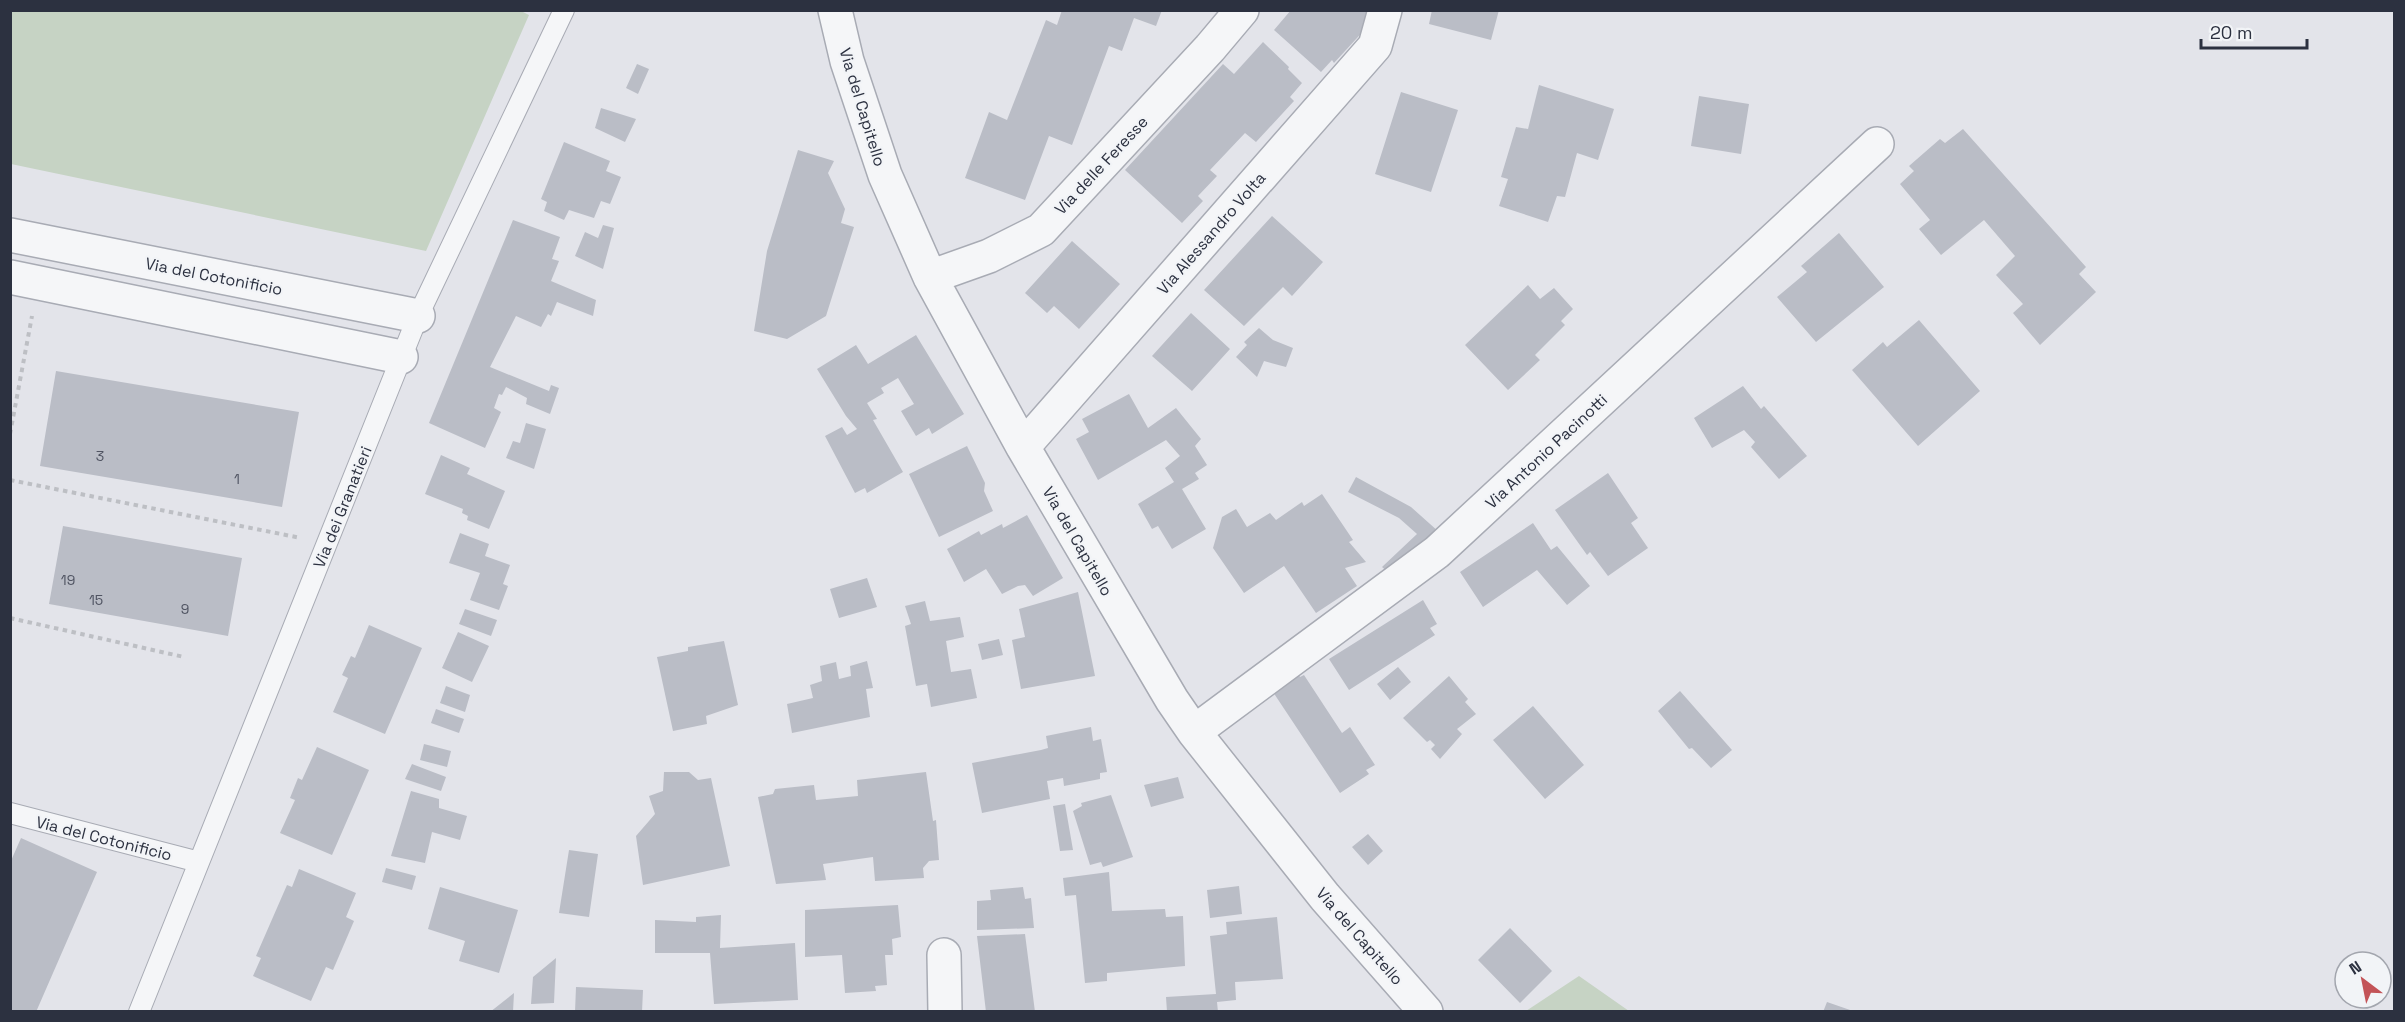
<svg xmlns="http://www.w3.org/2000/svg" width="2405" height="1022" viewBox="0 0 2405 1022" font-family="'Space Grotesk',sans-serif">
<style>
.green{fill:#c6d3c4}
.building{fill:#babdc6}
.lines{fill:none;stroke-linecap:round;stroke-linejoin:round}
.service-casing{stroke:#a8abb4;stroke-width:22}
.minor-casing{stroke:#a8abb4;stroke-width:36}
.path{stroke:#bdbfc4;stroke-width:4;stroke-dasharray:4.5 4.5;stroke-linecap:butt}
.service{stroke:#f5f6f8;stroke-width:20}
.minor{stroke:#f5f6f8;stroke-width:33}
.labels{text-anchor:middle;stroke-width:4.5;stroke-linejoin:round;paint-order:stroke}
.number-label{font-size:14px;fill:#505462}
.street-label{font-size:16px;fill:#2c3140;stroke:#f2f4f7}
</style>
<rect width="100%" height="100%" fill="#e3e4ea"/>
<path class="green" d="M 521,11 L 529,15 L 426,251 L 11,164 L 11,11 Z
M 1579,976 L 1629,1011 L 1526,1011 Z"/>
<path class="building" d="M 1062,10 L 1162,10 L 1156,26 L 1134,18 L 1122,51 L 1109,46 L 1072,145 L 1049,136 L 1025,200 L 965,178 L 989,112 L 1007,120 L 1046,20 L 1057,25 Z
M 1291,10 L 1377,10 L 1368,26 L 1334,63 L 1332,60 L 1321,72 L 1274,30 Z
M 1432,10 L 1499,10 L 1491,40 L 1429,24 Z
M 1263,42 L 1289,67 L 1288,69 L 1302,83 L 1290,97 L 1294,101 L 1256,142 L 1245,133 L 1210,170 L 1217,176 L 1198,196 L 1203,201 L 1182,223 L 1125,170 L 1223,64 L 1234,74 Z
M 637,64 L 649,69 L 638,94 L 626,88 Z
M 1539,85 L 1614,109 L 1598,160 L 1577,153 L 1565,197 L 1557,196 L 1548,222 L 1499,206 L 1508,179 L 1501,177 L 1516,127 L 1528,129 Z
M 1401,92 L 1458,110 L 1431,192 L 1375,174 Z
M 1699,96 L 1749,104 L 1741,154 L 1691,146 Z
M 601,108 L 636,119 L 625,142 L 595,128 Z
M 1963,129 L 2086,267 L 2079,274 L 2096,292 L 2040,345 L 2013,313 L 2023,304 L 1996,275 L 2015,256 L 1984,220 L 1941,255 L 1919,229 L 1930,220 L 1900,184 L 1914,171 L 1909,166 L 1940,139 L 1945,143 Z
M 564,142 L 610,161 L 606,171 L 621,177 L 610,204 L 601,201 L 594,218 L 569,210 L 564,220 L 544,211 L 547,202 L 541,199 Z
M 798,150 L 834,161 L 828,173 L 845,209 L 841,223 L 854,227 L 826,316 L 787,339 L 754,331 L 767,251 Z
M 1272,216 L 1323,262 L 1292,296 L 1283,287 L 1244,326 L 1204,290 Z
M 513,220 L 560,237 L 552,259 L 559,261 L 551,281 L 596,300 L 593,316 L 557,302 L 551,316 L 548,314 L 541,327 L 516,316 L 490,367 L 549,391 L 551,385 L 559,388 L 550,414 L 526,404 L 527,398 L 506,387 L 502,395 L 499,394 L 494,408 L 501,412 L 485,448 L 429,423 Z
M 603,225 L 614,228 L 603,269 L 575,256 L 585,232 L 598,238 Z
M 1839,233 L 1884,287 L 1816,342 L 1777,297 L 1807,272 L 1801,266 Z
M 1072,241 L 1120,284 L 1079,329 L 1054,306 L 1047,313 L 1025,293 Z
M 1528,285 L 1540,299 L 1554,288 L 1573,309 L 1561,321 L 1565,325 L 1535,355 L 1540,360 L 1508,390 L 1465,345 Z
M 1191,313 L 1230,349 L 1192,391 L 1152,356 Z
M 1919,320 L 1980,391 L 1918,446 L 1852,370 L 1883,342 L 1887,347 Z
M 1259,328 L 1273,340 L 1293,348 L 1286,367 L 1264,361 L 1257,377 L 1236,357 L 1247,345 L 1244,342 Z
M 916,335 L 964,414 L 932,434 L 929,428 L 916,436 L 901,411 L 914,404 L 898,378 L 881,388 L 884,393 L 867,403 L 877,419 L 873,420 L 903,472 L 867,493 L 865,488 L 855,493 L 825,436 L 842,427 L 847,435 L 857,429 L 846,416 L 817,369 L 856,345 L 868,364 Z
M 56,371 L 299,412 L 282,507 L 40,466 Z
M 1743,386 L 1761,409 L 1764,406 L 1807,456 L 1779,479 L 1751,447 L 1755,442 L 1744,430 L 1712,448 L 1694,418 Z
M 1129,394 L 1148,428 L 1176,408 L 1201,439 L 1195,446 L 1207,465 L 1195,473 L 1199,479 L 1182,489 L 1206,529 L 1172,549 L 1158,526 L 1152,529 L 1138,504 L 1174,482 L 1165,468 L 1180,456 L 1166,440 L 1098,480 L 1076,439 L 1089,432 L 1082,419 Z
M 526,423 L 546,429 L 534,469 L 506,458 L 513,441 L 520,443 Z
M 967,446 L 985,483 L 984,491 L 993,511 L 939,537 L 909,474 Z
M 441,455 L 470,468 L 467,474 L 505,491 L 489,529 L 467,520 L 468,516 L 462,513 L 463,509 L 425,494 Z
M 1608,473 L 1638,518 L 1631,523 L 1648,548 L 1608,576 L 1590,552 L 1587,555 L 1555,510 Z
M 1356,477 L 1411,507 L 1439,532 L 1389,573 L 1382,567 L 1417,534 L 1399,518 L 1348,492 Z
M 1322,494 L 1353,540 L 1349,542 L 1366,562 L 1345,568 L 1357,586 L 1316,613 L 1284,566 L 1244,593 L 1213,548 L 1222,517 L 1236,509 L 1247,527 L 1270,513 L 1276,520 L 1302,502 L 1304,506 Z
M 1027,515 L 1063,578 L 1033,596 L 1025,585 L 1018,586 L 1002,594 L 986,569 L 964,582 L 947,549 L 979,531 L 981,535 L 1002,524 L 1003,528 Z
M 1533,523 L 1551,550 L 1557,546 L 1590,586 L 1567,605 L 1537,570 L 1483,607 L 1460,572 Z
M 63,526 L 242,558 L 228,636 L 49,604 Z
M 460,533 L 489,544 L 485,556 L 510,565 L 503,584 L 508,586 L 499,610 L 470,600 L 480,573 L 449,563 Z
M 867,578 L 877,607 L 839,618 L 830,589 Z
M 1078,592 L 1095,676 L 1021,689 L 1012,640 L 1025,637 L 1019,609 Z
M 1423,600 L 1437,624 L 1430,628 L 1435,635 L 1349,690 L 1329,659 Z
M 925,601 L 930,621 L 960,617 L 964,637 L 946,641 L 951,672 L 971,669 L 977,698 L 931,707 L 927,684 L 916,686 L 905,626 L 911,624 L 905,606 Z
M 465,609 L 497,620 L 491,636 L 459,624 Z
M 369,625 L 422,648 L 385,734 L 333,712 L 348,678 L 342,675 L 351,656 L 355,658 Z
M 458,632 L 489,646 L 472,682 L 442,668 Z
M 999,639 L 1003,655 L 982,660 L 978,644 Z
M 724,641 L 738,705 L 706,716 L 707,724 L 673,731 L 657,657 L 688,651 L 688,647 Z
M 867,661 L 873,688 L 866,689 L 870,717 L 792,733 L 787,704 L 813,698 L 810,685 L 822,681 L 820,666 L 836,662 L 839,679 L 851,676 L 850,666 Z
M 1398,667 L 1411,682 L 1390,700 L 1377,684 Z
M 1298,673 L 1300,677 L 1304,675 L 1342,733 L 1350,727 L 1375,765 L 1366,770 L 1369,774 L 1340,793 L 1275,695 L 1274,689 Z
M 1449,676 L 1468,699 L 1465,702 L 1476,714 L 1457,729 L 1462,734 L 1440,759 L 1431,749 L 1435,745 L 1430,740 L 1427,742 L 1403,718 Z
M 446,686 L 470,695 L 465,712 L 440,703 Z
M 1680,691 L 1732,750 L 1711,768 L 1692,748 L 1689,749 L 1658,711 Z
M 1533,706 L 1584,765 L 1545,799 L 1493,740 Z
M 436,709 L 464,719 L 459,733 L 431,723 Z
M 1091,727 L 1093,741 L 1101,739 L 1107,772 L 1100,773 L 1100,779 L 1064,786 L 1063,778 L 1047,781 L 1050,799 L 982,813 L 972,763 L 1041,750 L 1048,748 L 1046,736 Z
M 424,744 L 451,751 L 447,767 L 420,760 Z
M 317,747 L 369,770 L 332,855 L 280,833 L 295,800 L 290,798 L 298,778 L 302,780 Z
M 412,764 L 446,777 L 441,791 L 405,779 Z
M 664,772 L 689,772 L 698,780 L 711,778 L 730,866 L 643,885 L 636,836 L 655,814 L 649,796 L 663,791 Z
M 926,772 L 933,821 L 936,820 L 939,860 L 929,861 L 923,868 L 924,878 L 875,881 L 873,857 L 823,864 L 826,880 L 776,884 L 758,797 L 773,794 L 775,789 L 814,785 L 816,800 L 858,796 L 857,780 Z
M 1178,777 L 1184,798 L 1151,807 L 1144,785 Z
M 411,791 L 439,799 L 439,808 L 467,816 L 460,840 L 432,832 L 425,863 L 391,856 Z
M 1111,795 L 1133,857 L 1103,867 L 1101,862 L 1090,865 L 1073,811 L 1082,806 L 1081,803 Z
M 1065,804 L 1073,850 L 1060,851 L 1053,806 Z
M 1368,834 L 1383,851 L 1368,865 L 1352,847 Z
M 21,838 L 97,872 L 36,1012 L 10,1012 L 10,863 Z
M 569,850 L 598,854 L 589,917 L 559,913 Z
M 386,868 L 416,876 L 412,890 L 382,882 Z
M 299,869 L 356,893 L 346,917 L 354,921 L 333,970 L 326,967 L 311,1001 L 253,976 L 261,958 L 256,956 L 287,885 L 292,887 Z
M 1109,872 L 1112,911 L 1165,909 L 1166,917 L 1183,916 L 1185,966 L 1107,973 L 1107,981 L 1085,983 L 1076,895 L 1065,896 L 1063,878 Z
M 1239,886 L 1242,914 L 1210,918 L 1207,890 Z
M 440,887 L 518,910 L 499,973 L 459,961 L 465,941 L 428,929 Z
M 1023,887 L 1025,899 L 1031,898 L 1034,928 L 977,930 L 977,901 L 991,900 L 990,890 Z
M 898,905 L 901,937 L 892,939 L 893,955 L 885,955 L 887,985 L 875,986 L 876,991 L 845,993 L 842,955 L 805,957 L 805,910 Z
M 721,915 L 720,948 L 795,943 L 798,1000 L 714,1004 L 710,953 L 655,953 L 655,920 L 696,922 L 696,917 Z
M 1277,917 L 1283,979 L 1235,982 L 1236,1000 L 1217,1002 L 1218,1012 L 1167,1012 L 1166,997 L 1216,994 L 1210,936 L 1227,934 L 1226,922 Z
M 1510,928 L 1552,971 L 1520,1003 L 1478,960 Z
M 1025,934 L 1035,1012 L 986,1012 L 977,936 Z
M 556,958 L 554,1003 L 531,1004 L 533,977 Z
M 576,987 L 643,990 L 642,1012 L 575,1012 Z
M 514,993 L 513,1012 L 490,1012 Z
M 1827,1002 L 1853,1011 L 1853,1012 L 1823,1012 Z"/>
<g class="lines">
<g class="service-casing">
<path id="service" d="M 10,813 L 199,862
M 139,1012 L 418,316 L 564,10"/>
</g>
<g class="minor-casing">
<path id="minor" d="M 835,10 L 847,61 L 885,175 L 930,277 L 1023,447 L 1172,700 L 1194,732 L 1325,897 L 1426,1012
M 10,235 L 418,316
M 10,277 L 401,357
M 930,277 L 989,256 L 1041,230 L 1210,48 L 1242,10
M 1023,447 L 1375,46 L 1385,10
M 1194,732 L 1437,552 L 1877,144
M 944,955 L 945,1012"/>
</g>
<path class="path" d="M 10,434 L 32,316
M 10,480 L 301,538
M 10,618 L 184,657"/>
<use href="#service" class="service"/>
<use href="#minor" class="minor"/>
</g>
<g class="labels">
<g class="number-label">
<text x="100" y="461">3</text>
<text x="237" y="484">1</text>
<text x="68" y="585">19</text>
<text x="96" y="605">15</text>
<text x="185" y="614">9</text>
</g>
<g class="street-label">
<text transform="translate(863 107) rotate(73)" y="6">Via del Capitello</text>
<text transform="translate(1101 165) rotate(-47)" y="6">Via delle Feresse</text>
<text transform="translate(1211 233) rotate(-49)" y="6">Via Alessandro Volta</text>
<text transform="translate(214 276) rotate(11)" y="6">Via del Cotonificio</text>
<text transform="translate(1546 451) rotate(-43)" y="6">Via Antonio Pacinotti</text>
<text transform="translate(342 507) rotate(-68)" y="6">Via dei Granatieri</text>
<text transform="translate(1078 541) rotate(60)" y="6">Via del Capitello</text>
<text transform="translate(104 838) rotate(14)" y="6">Via del Cotonificio</text>
<text transform="translate(1360 936) rotate(49)" y="6">Via del Capitello</text>
</g>
</g>
<rect width="2405" height="1022" fill="none" stroke="#2c3140" stroke-width="24"/>
<g transform="translate(2363 980) rotate(328)"><circle r="28" fill="#f2f4f7" stroke="#a3a6ae" stroke-width="1.5"/>
<path d="M0-4.5L10 22L0 15L-10 22Z" fill="#c35357"/>
<text y="-9" font-size="16" font-weight="bold" text-anchor="middle" fill="#2c3140">N</text>
</g>
<path d="M2201 39v9h106v-9" fill="none" stroke="#2c3140" stroke-width="3"/>
<text x="2210" y="39" font-size="18" fill="#2c3140" stroke="#f2f4f7" stroke-width="4.5" paint-order="stroke">20 m</text>
</svg>
